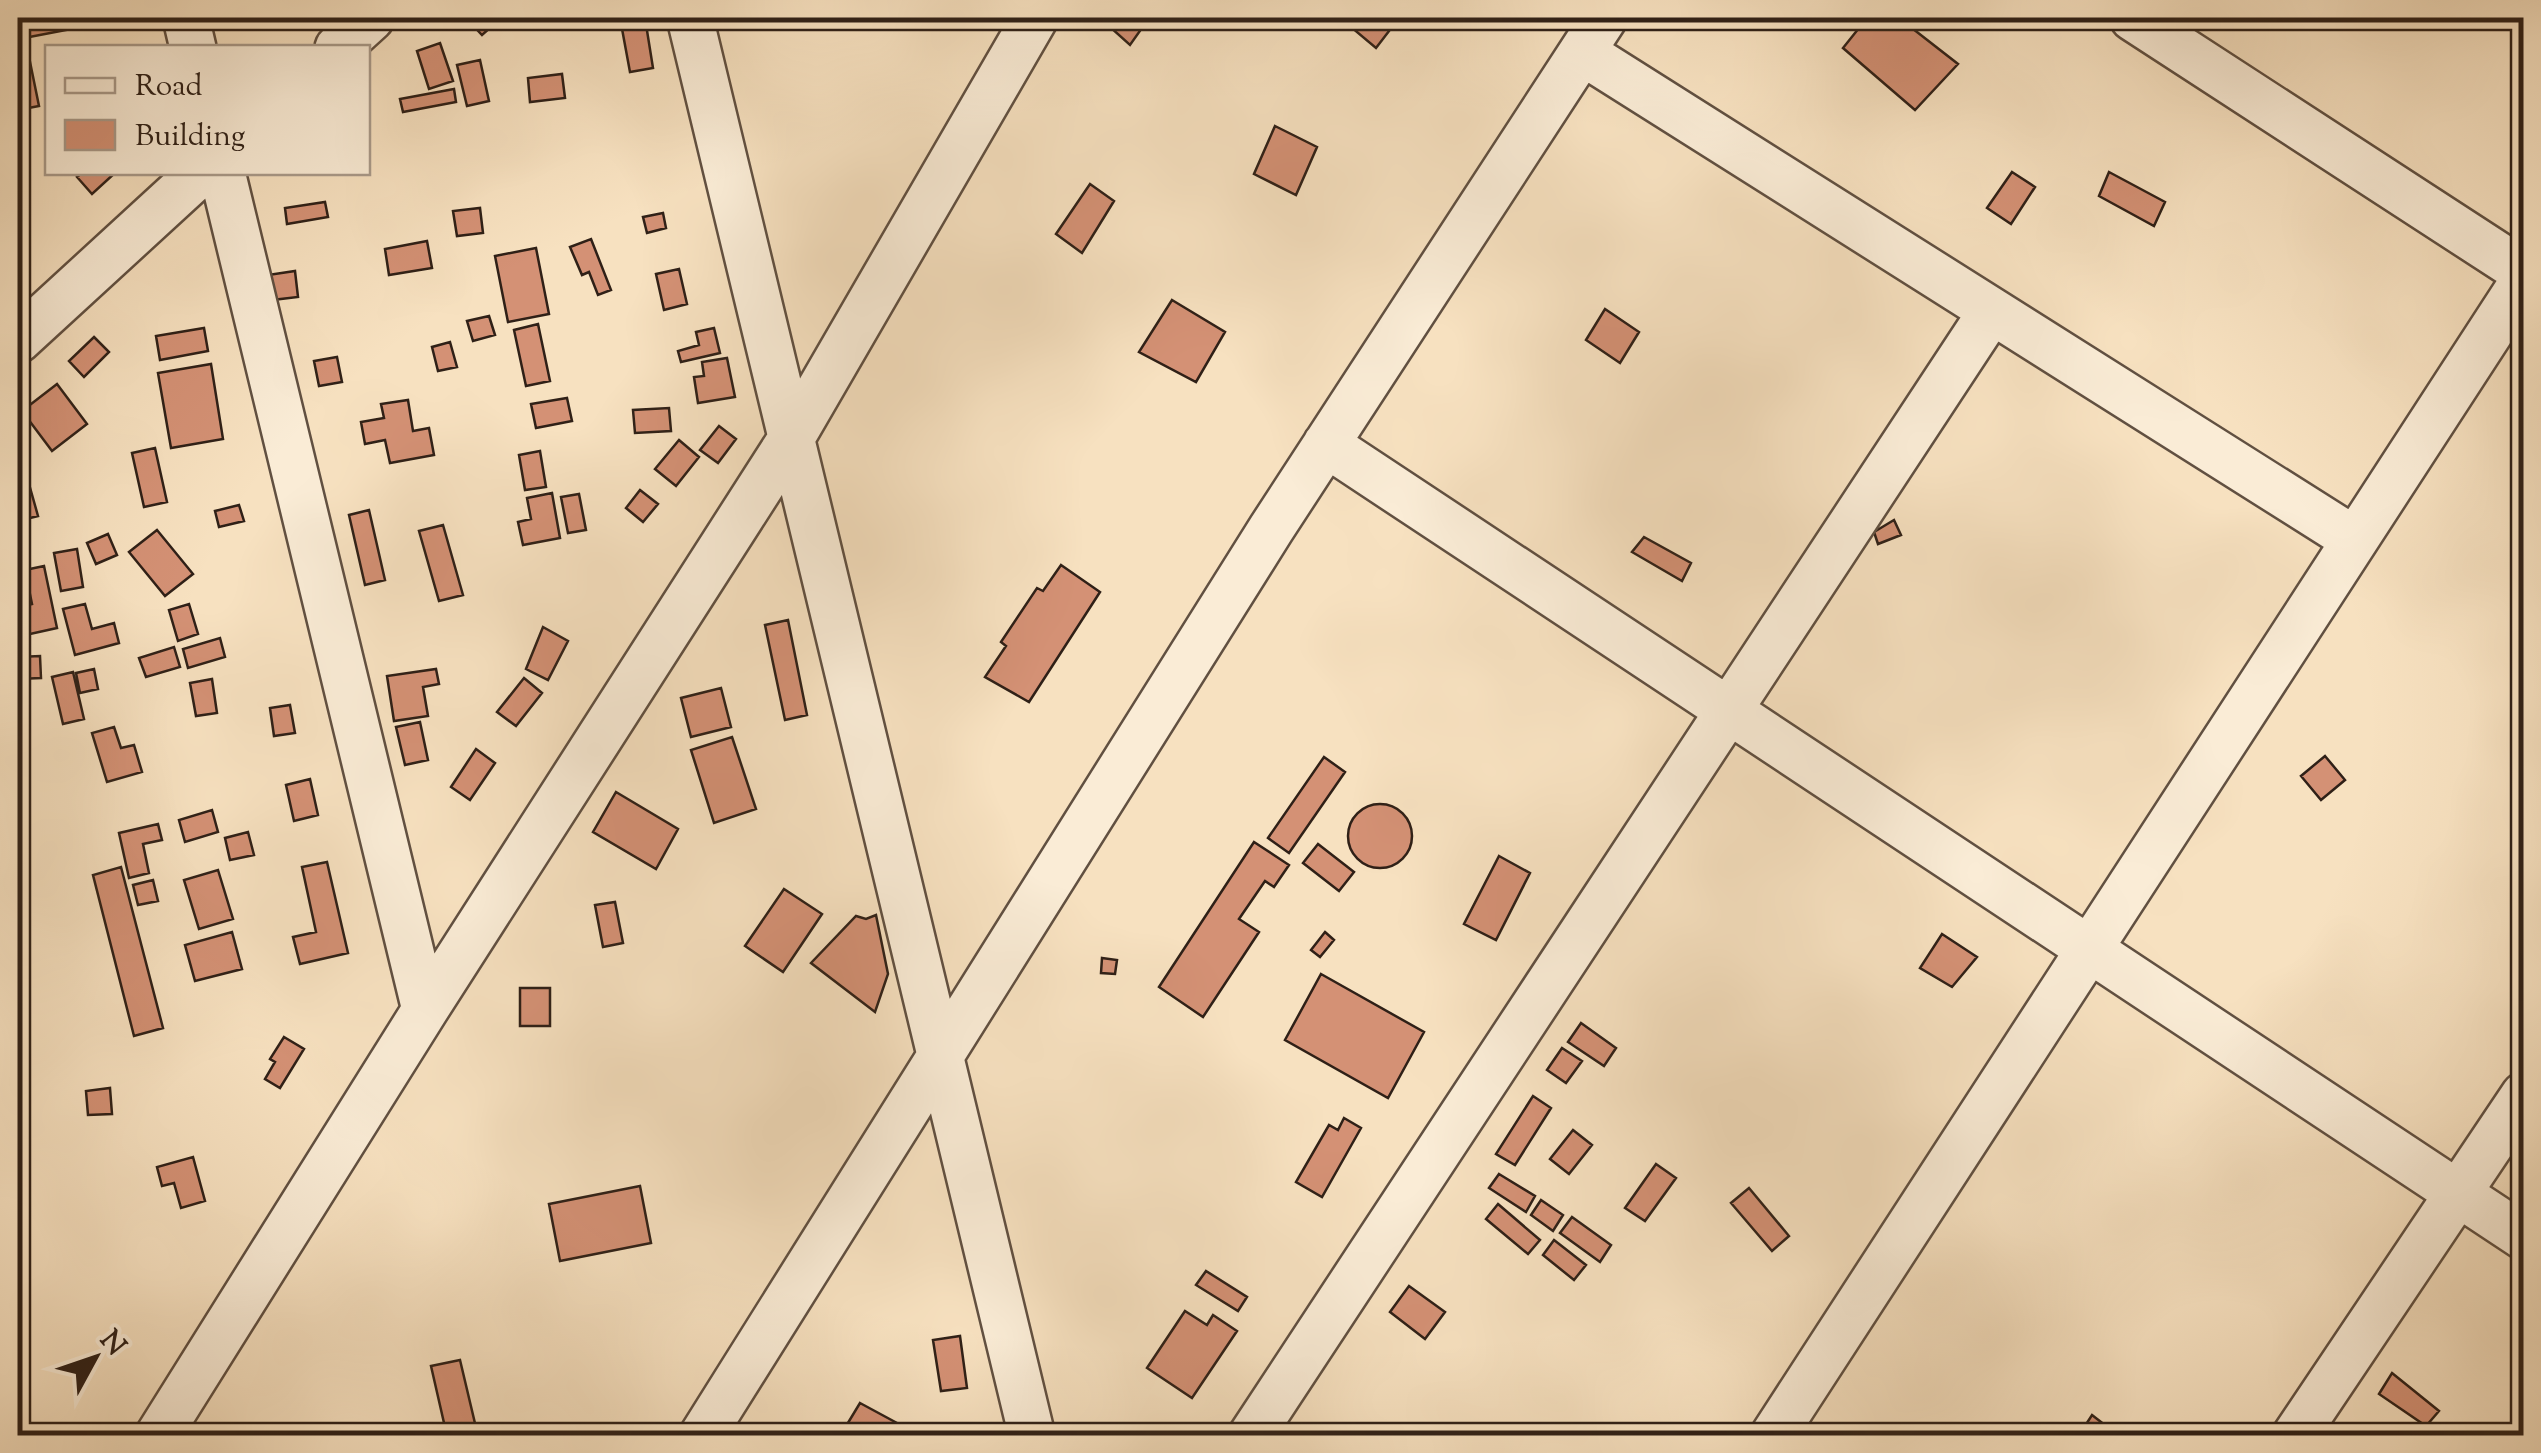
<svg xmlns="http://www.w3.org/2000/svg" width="2541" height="1453" viewBox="0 0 2541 1453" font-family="'Sorts Mill Goudy',serif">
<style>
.building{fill:#d49175;stroke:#2f2017;stroke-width:2.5}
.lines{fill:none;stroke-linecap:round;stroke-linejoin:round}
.street-casing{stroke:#615041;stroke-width:50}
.street{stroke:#faecd6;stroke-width:45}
</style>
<rect width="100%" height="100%" fill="#f7e1c0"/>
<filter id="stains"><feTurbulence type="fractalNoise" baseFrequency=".002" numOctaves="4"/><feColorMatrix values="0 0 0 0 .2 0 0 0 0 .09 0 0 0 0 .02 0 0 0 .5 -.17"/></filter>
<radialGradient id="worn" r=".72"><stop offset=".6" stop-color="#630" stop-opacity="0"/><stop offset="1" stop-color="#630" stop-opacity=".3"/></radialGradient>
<path class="building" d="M 18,18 L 68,18 L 71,29 L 19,39 Z
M 466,18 L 501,18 L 482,35 Z
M 620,18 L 645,18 L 653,68 L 630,72 Z
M 1100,18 L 1149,18 L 1130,45 Z
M 1349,18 L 1399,18 L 1376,48 L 1345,22 Z
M 1867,18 L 1899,18 L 1958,64 L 1915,110 L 1843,48 Z
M 440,43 L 453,81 L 429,89 L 417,51 Z
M 29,57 L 39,106 L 18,110 L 18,59 Z
M 480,60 L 489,101 L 467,106 L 457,65 Z
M 562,74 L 565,98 L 530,102 L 528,78 Z
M 454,89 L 456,102 L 403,112 L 400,99 Z
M 1275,126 L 1317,147 L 1296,195 L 1254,174 Z
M 83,172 L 116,172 L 92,194 L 77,177 Z
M 2012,172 L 2035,187 L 2011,224 L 1987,208 Z
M 2109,172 L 2165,202 L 2154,226 L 2099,196 Z
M 1090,184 L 1114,201 L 1082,253 L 1056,234 Z
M 325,202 L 328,217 L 287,224 L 285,208 Z
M 480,208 L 483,233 L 457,236 L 453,211 Z
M 663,213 L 666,228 L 647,233 L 643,217 Z
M 591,239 L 611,290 L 598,295 L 589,272 L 582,275 L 570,247 Z
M 427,241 L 432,268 L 389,275 L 385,249 Z
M 536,248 L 549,314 L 508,322 L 495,256 Z
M 679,269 L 687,304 L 664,310 L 656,274 Z
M 295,271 L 298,297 L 272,300 L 268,275 Z
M 1172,300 L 1225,332 L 1196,382 L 1139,352 Z
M 1605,309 L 1639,332 L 1620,363 L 1586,340 Z
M 489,316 L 495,335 L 473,341 L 467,321 Z
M 538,324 L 550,381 L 526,386 L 514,330 Z
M 204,328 L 208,351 L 160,360 L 156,336 Z
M 714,328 L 720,353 L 681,362 L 678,351 L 699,345 L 696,332 Z
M 94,337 L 109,352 L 84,377 L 69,361 Z
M 450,342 L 457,367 L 438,371 L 432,347 Z
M 337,357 L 342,382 L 319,386 L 314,361 Z
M 727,358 L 735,397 L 698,403 L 694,377 L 704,376 L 702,362 Z
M 211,364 L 223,439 L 171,448 L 158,373 Z
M 57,384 L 87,424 L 52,451 L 22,411 Z
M 567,398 L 572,421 L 536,428 L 531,404 Z
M 408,400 L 413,431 L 429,428 L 434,455 L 390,463 L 385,440 L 365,444 L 361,422 L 384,418 L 381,404 Z
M 669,408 L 671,431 L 635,433 L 633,410 Z
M 719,426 L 736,439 L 718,463 L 700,450 Z
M 679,440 L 699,457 L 676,486 L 655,469 Z
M 155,448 L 167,502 L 144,507 L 132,453 Z
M 540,451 L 546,487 L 525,490 L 519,455 Z
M 29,484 L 38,516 L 18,521 L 18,487 Z
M 640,490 L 658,504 L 643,522 L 626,508 Z
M 552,493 L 560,538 L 523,545 L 518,522 L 531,519 L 527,498 Z
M 579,494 L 586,530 L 568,533 L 561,497 Z
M 239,505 L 244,521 L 219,527 L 215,511 Z
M 369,510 L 385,580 L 365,585 L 349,515 Z
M 1894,520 L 1901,535 L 1878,544 L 1874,532 Z
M 443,525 L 463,595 L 439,601 L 419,531 Z
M 157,530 L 193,574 L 165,596 L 129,552 Z
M 108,534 L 117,555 L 96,564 L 87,543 Z
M 1644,537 L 1691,563 L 1682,581 L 1632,552 Z
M 77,549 L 83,587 L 61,591 L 54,553 Z
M 1061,565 L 1100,592 L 1029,702 L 985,677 L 1006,646 L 1001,642 L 1037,588 L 1043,591 Z
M 44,566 L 57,628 L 21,636 L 18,607 L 32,604 L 25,570 Z
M 85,604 L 92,629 L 114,623 L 119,643 L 75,655 L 63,609 Z
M 189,604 L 198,634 L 178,641 L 169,610 Z
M 788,620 L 807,715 L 785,720 L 765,625 Z
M 543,627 L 568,641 L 548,680 L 526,669 Z
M 220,638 L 225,657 L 188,668 L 183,649 Z
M 174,647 L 180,667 L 146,677 L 139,658 Z
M 40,656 L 41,678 L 18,679 L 18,657 Z
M 94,669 L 98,689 L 80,693 L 76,673 Z
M 436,669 L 439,684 L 423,687 L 428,716 L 394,721 L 387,676 Z
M 73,672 L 84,719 L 63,724 L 52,677 Z
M 524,678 L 542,693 L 516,726 L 497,712 Z
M 212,679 L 217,713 L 196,716 L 190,683 Z
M 721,688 L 731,727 L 691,737 L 681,698 Z
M 290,705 L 295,733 L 274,736 L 270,708 Z
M 420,722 L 428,760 L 405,765 L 396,727 Z
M 114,727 L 121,748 L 134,745 L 142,772 L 107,782 L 92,733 Z
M 732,737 L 756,809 L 714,823 L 691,750 Z
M 476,749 L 495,763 L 470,800 L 451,787 Z
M 2325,756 L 2345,780 L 2321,800 L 2301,776 Z
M 1324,757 L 1345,772 L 1289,853 L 1268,838 Z
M 310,779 L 318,815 L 294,821 L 286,785 Z
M 616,792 L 678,829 L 656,869 L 593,832 Z
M1348 836a32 32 0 1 1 64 0a32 32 0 1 1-64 0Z
M 212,810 L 218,832 L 185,842 L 179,820 Z
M 158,824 L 162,840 L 143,844 L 149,873 L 129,878 L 119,833 Z
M 248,832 L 254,855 L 230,860 L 225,838 Z
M 1254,842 L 1289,865 L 1274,887 L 1265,881 L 1239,919 L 1259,932 L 1203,1017 L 1159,987 Z
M 1318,844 L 1354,872 L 1339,891 L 1303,863 Z
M 1499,856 L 1530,873 L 1496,940 L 1464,924 Z
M 327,862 L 348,953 L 300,964 L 293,937 L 316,932 L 302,867 Z
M 18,864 L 29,904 L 18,906 Z
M 121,867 L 163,1028 L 134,1036 L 93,875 Z
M 218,870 L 233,919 L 199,929 L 184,880 Z
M 153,880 L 158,901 L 138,905 L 133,885 Z
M 784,889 L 822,914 L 783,972 L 745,946 Z
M 615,902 L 623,943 L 603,947 L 595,905 Z
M 876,915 L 888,974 L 875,1012 L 811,963 L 856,916 L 866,919 Z
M 232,932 L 242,969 L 195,981 L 185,945 Z
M 1325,932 L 1334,940 L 1320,957 L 1311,950 Z
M 1942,934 L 1977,957 L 1952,987 L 1920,968 Z
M 1102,958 L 1117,960 L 1115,974 L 1101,973 Z
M 1321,974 L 1424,1032 L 1388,1098 L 1285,1040 Z
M 520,988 L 550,988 L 550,1026 L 520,1026 Z
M 1581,1023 L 1616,1048 L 1604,1066 L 1568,1042 Z
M 284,1037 L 304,1049 L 280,1088 L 265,1079 L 275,1062 L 270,1059 Z
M 1562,1048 L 1582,1061 L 1566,1083 L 1547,1070 Z
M 110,1088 L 112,1114 L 88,1115 L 86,1091 Z
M 1533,1096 L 1551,1108 L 1515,1165 L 1496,1154 Z
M 1344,1118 L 1361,1128 L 1322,1197 L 1296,1182 L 1329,1125 L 1338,1130 Z
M 1573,1130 L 1592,1145 L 1569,1174 L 1550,1159 Z
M 193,1157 L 205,1201 L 181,1208 L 174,1183 L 162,1186 L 157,1167 Z
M 1656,1164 L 1676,1178 L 1645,1221 L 1625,1208 Z
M 1499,1174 L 1535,1196 L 1526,1212 L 1489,1188 Z
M 640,1186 L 651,1243 L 560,1261 L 549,1204 Z
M 1749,1188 L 1789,1236 L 1772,1251 L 1731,1203 Z
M 1541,1200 L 1563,1215 L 1553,1231 L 1531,1215 Z
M 1498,1204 L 1540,1240 L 1528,1254 L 1486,1219 Z
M 1572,1217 L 1611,1245 L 1600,1262 L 1560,1233 Z
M 1554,1240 L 1586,1265 L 1574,1280 L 1543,1255 Z
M 1206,1271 L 1247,1297 L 1238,1311 L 1196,1285 Z
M 1409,1286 L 1445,1312 L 1425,1339 L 1390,1312 Z
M 1185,1311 L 1207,1325 L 1213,1315 L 1237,1331 L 1192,1398 L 1147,1368 Z
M 960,1336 L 967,1388 L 941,1391 L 933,1340 Z
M 460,1360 L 478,1436 L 447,1436 L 431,1366 Z
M 2392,1373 L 2439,1411 L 2426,1426 L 2379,1394 Z
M 860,1403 L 908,1429 L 904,1436 L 840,1436 Z
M 2092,1415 L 2119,1436 L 2093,1436 L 2083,1429 Z"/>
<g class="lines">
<g class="street-casing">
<path id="street" d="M 186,18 L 193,48
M 690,18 L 1032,1436
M 2133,18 L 2524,272
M 338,48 L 371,18
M 1582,52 L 2355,540
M 222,172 L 425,1010
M 18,340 L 201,172
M 1326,444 L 2524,1237
M 158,1436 L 425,1010 L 791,439 L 1035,18
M 702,1436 L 1271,529 L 1604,18
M 1251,1436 L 1991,312
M 1773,1436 L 2524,280
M 2295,1436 L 2524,1095"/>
</g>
<use href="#street" class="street"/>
</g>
<rect width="2541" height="1453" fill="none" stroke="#f7e1c0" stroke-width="60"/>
<rect x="20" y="20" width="2501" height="1413" fill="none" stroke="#2f2017" stroke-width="5"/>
<rect x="30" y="30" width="2481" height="1393" fill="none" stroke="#2f2017" stroke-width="2.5"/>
<rect x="45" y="45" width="325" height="130" fill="#faecd6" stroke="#a99a8a" stroke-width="2.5"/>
<rect x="65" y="78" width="50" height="15" fill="#faecd6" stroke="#a99a8a" stroke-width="2.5"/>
<text x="135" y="95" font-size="30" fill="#2f2017">Road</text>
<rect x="65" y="120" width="50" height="30" fill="#d49175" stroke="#a99a8a" stroke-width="2.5"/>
<text x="135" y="145" font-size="30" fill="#2f2017">Building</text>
<g transform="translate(95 1358) rotate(50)" stroke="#faecd6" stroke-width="8" paint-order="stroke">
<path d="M0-8L18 38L0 25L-18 38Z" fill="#2f2017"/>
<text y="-15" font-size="28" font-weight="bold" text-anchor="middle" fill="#2f2017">N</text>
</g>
<rect width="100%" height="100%" filter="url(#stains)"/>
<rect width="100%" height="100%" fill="url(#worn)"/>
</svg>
